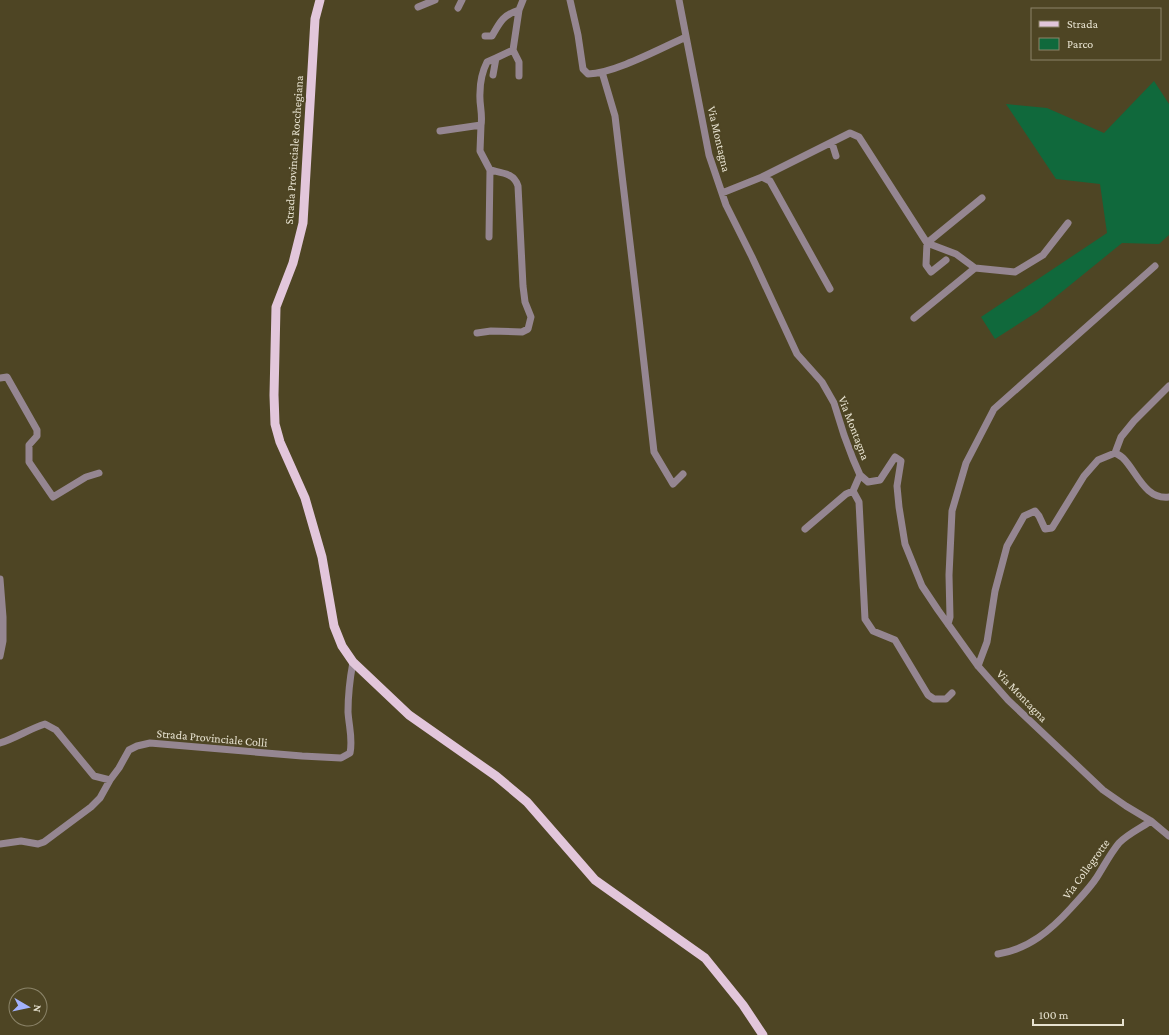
<svg xmlns="http://www.w3.org/2000/svg" width="1169" height="1035" viewBox="0 0 1169 1035" font-family="'Crimson Pro',serif">
<style>
.green{fill:#10693c}
.lines{fill:none;stroke-linecap:round;stroke-linejoin:round}
.minor{stroke:#958691;stroke-width:7}
.major{stroke:#e2c6db;stroke-width:9}
.labels{text-anchor:middle;stroke-width:4;stroke-linejoin:round;paint-order:stroke}
.street-label{font-size:12px;fill:#e7e2d0;stroke:#4e4524}
</style>
<rect width="100%" height="100%" fill="#4e4524"/>
<path class="green" d="M 1154,81 L 1169,104 L 1169,235 L 1159,244 L 1122,243 L 1037,312 L 995,339 L 981,317 L 1107,233 L 1100,184 L 1056,179 L 1006,104 L 1047,108 L 1104,133 Z"/>
<g class="lines">
<path class="minor" d="M 570,0 L 578,35 L 583,69 L 588,74 C 615,73 659,49 686,37
M 679,0 L 709,155 L 726,205 L 752,257 L 797,354 L 822,382 L 834,403 L 844,435 L 853,459 L 860,475 L 868,482 L 880,480 L 895,457 L 901,461 L 897,486 L 899,507 L 905,544 L 922,586 L 938,610 L 978,666 L 1008,700 L 1103,790 L 1126,806 L 1151,821 L 1169,836
M 418,7 L 435,0
M 458,8 L 462,0
M 485,36 L 492,36 C 500,22 503,15 519,10
M 602,72 L 615,116 L 639,319 L 654,452 L 673,484 L 683,474
M 493,75 L 496,58 L 513,50
M 519,76 L 519,62 L 513,50 L 519,10 L 523,0
M 440,131 L 481,125 C 483,114 479,104 480,93 C 480,82 482,72 487,62 L 496,58
M 832,143 L 836,156
M 762,177 L 850,133 L 859,137 L 927,243 L 982,198
M 722,193 L 762,177 L 770,181 L 830,289
M 489,237 L 490,170
M 975,268 L 1015,272 L 1043,255 L 1068,223
M 914,318 L 975,268 L 956,254 L 927,243 L 926,265 L 931,272 L 946,260
M 477,333 L 491,331 L 522,332 L 528,329 L 531,317 L 525,302 L 523,286 L 518,186 C 514,173 502,173 490,170 L 480,151 L 481,125
M 0,378 L 7,377 L 37,430 L 37,436 L 29,445 L 29,462 L 53,497 L 86,477 L 99,473
M 1115,453 L 1121,437 L 1134,421 L 1169,386
M 860,475 L 853,491 L 859,502 L 865,619 L 873,631 L 895,640 L 928,695 L 934,699 L 946,699 L 952,693
M 805,529 L 846,494 L 853,491
M 0,579 L 3,617 L 3,641 L 0,656
M 948,624 L 950,617 L 949,575 L 952,511 L 966,463 L 994,409 L 1155,266
M 978,666 L 987,642 L 995,591 L 1007,546 L 1024,516 L 1035,511 L 1039,516 L 1045,529 L 1052,528 L 1084,476 L 1098,460 L 1115,453 C 1117,454 1121,456 1123,458 C 1137,472 1145,500 1169,497
M 0,743 C 16,738 29,729 45,724 L 56,730 L 94,776 L 110,780 L 119,768 L 129,750 L 137,746 L 150,743 L 302,756 L 341,758 L 350,753 C 353,739 349,727 348,712 C 348,695 350,678 353,662
M 0,844 L 21,841 L 38,844 L 44,842 L 91,807 L 100,798 L 110,780
M 998,954 C 1029,949 1051,930 1071,908 C 1080,898 1090,888 1097,877 C 1104,866 1110,854 1119,843 C 1126,835 1142,827 1151,821"/>
<path class="major" d="M 320,0 L 315,19 L 303,223 L 293,263 L 276,307 L 274,395 L 275,424 L 280,442 L 305,498 L 322,557 L 334,626 L 342,646 L 353,662 L 409,715 L 496,776 L 527,802 L 595,880 L 705,958 L 743,1005 L 763,1035"/>
</g>
<g class="labels">
<g class="street-label">
<text transform="translate(719 139) rotate(77)" y="4">Via Montagna</text>
<text transform="translate(294 150) rotate(-86)" y="4">Strada Provinciale Rocchegiana</text>
<text transform="translate(854 428) rotate(69)" y="4">Via Montagna</text>
<text transform="translate(1022 696) rotate(46)" y="4">Via Montagna</text>
<text transform="translate(212 738) rotate(5)" y="4">Strada Provinciale Colli</text>
<text transform="translate(1086 869) rotate(-54)" y="4">Via Collegrotte</text>
</g>
</g>
<rect x="1031" y="8" width="130" height="52" fill="#4e4524" stroke="#8b8469"/>
<rect x="1039" y="21" width="20" height="6" fill="#e2c6db" stroke="#8b8469"/>
<text x="1067" y="28" font-size="12" fill="#e7e2d0">Strada</text>
<rect x="1039" y="38" width="20" height="12" fill="#10693c" stroke="#8b8469"/>
<text x="1067" y="48" font-size="12" fill="#e7e2d0">Parco</text>
<g transform="translate(28 1007) rotate(99)"><circle r="19" fill="#4e4524" stroke="#8b8469"/>
<path d="M0-3L7 15L0 10L-7 15Z" fill="#a3b2fd"/>
<text y="-6" font-size="11" font-weight="bold" text-anchor="middle" fill="#e7e2d0">N</text>
</g>
<path d="M1033 1019v6h90v-6" fill="none" stroke="#e7e2d0" stroke-width="2"/>
<text x="1039" y="1019" font-size="12" fill="#e7e2d0" stroke="#4e4524" stroke-width="3" paint-order="stroke">100 m</text>
</svg>
